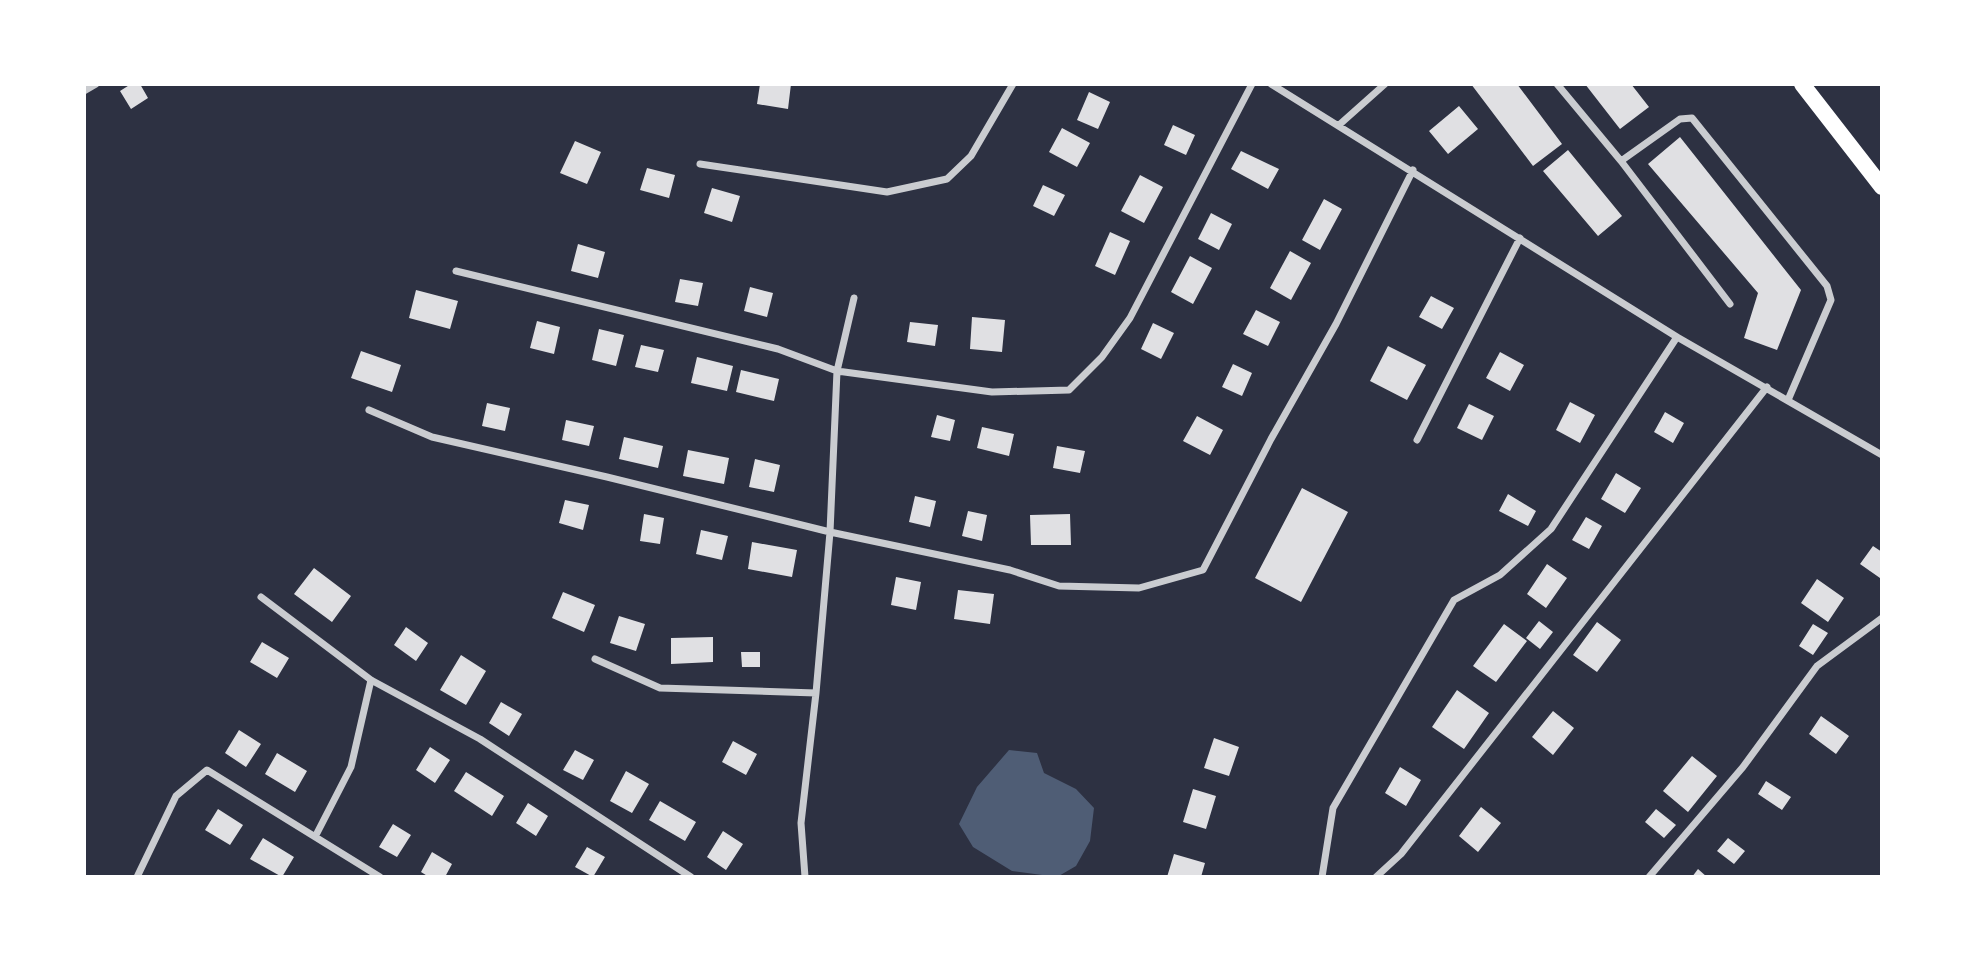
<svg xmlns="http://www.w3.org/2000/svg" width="1966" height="961" viewBox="0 0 1966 961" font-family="'PT Sans',sans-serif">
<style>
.water{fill:#4f5d75}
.building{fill:#e0e0e3}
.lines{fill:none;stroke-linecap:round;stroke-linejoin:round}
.minor{stroke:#caccd0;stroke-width:7}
.primary{stroke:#fff;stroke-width:16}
</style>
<rect width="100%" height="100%" fill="#2d3142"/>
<path class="water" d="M 1009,750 L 1037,753 L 1044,773 L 1076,789 L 1094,808 L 1090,841 L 1076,866 L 1057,877 L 1012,871 L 973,847 L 959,824 L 977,787 Z"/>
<path class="building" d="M 131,84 L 140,84 L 148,98 L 131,109 L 120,91 Z
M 760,84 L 791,84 L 788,109 L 757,104 Z
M 1471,84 L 1517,84 L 1562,144 L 1533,166 Z
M 1585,84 L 1631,84 L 1649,107 L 1620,129 Z
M 1089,92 L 1110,102 L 1098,129 L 1077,120 Z
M 1459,106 L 1478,129 L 1448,154 L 1429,131 Z
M 1173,125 L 1195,135 L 1186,155 L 1164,145 Z
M 1062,128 L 1090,143 L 1077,167 L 1049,152 Z
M 1680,137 L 1801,290 L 1777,350 L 1744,338 L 1758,293 L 1648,164 Z
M 575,141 L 601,152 L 587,184 L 560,173 Z
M 1568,150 L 1622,216 L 1598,236 L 1543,171 Z
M 1241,151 L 1279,169 L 1268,189 L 1231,169 Z
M 647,168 L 675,175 L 669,198 L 640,190 Z
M 1140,175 L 1163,187 L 1144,223 L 1121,211 Z
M 1043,185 L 1065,195 L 1054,216 L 1033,206 Z
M 712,188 L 740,196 L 732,222 L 704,213 Z
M 1324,199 L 1342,209 L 1320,250 L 1302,240 Z
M 1211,213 L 1232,224 L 1219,250 L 1198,239 Z
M 1110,232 L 1130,241 L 1115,275 L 1095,266 Z
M 578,244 L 605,252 L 598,278 L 571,271 Z
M 1290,251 L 1311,263 L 1291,300 L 1270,288 Z
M 1190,256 L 1212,268 L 1193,304 L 1171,292 Z
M 680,279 L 703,283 L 698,306 L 675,302 Z
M 750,287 L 773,293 L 767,317 L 744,311 Z
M 416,290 L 458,301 L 450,329 L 409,318 Z
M 1431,296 L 1454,308 L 1442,329 L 1419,317 Z
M 1256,310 L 1280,322 L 1268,346 L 1243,334 Z
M 972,317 L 1005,320 L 1002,352 L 970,349 Z
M 537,321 L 560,327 L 554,354 L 530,348 Z
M 910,322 L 938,325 L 935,346 L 907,342 Z
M 1153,323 L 1174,333 L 1161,359 L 1141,349 Z
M 599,329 L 624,335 L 616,366 L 592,360 Z
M 641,345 L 664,350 L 658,372 L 635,367 Z
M 1388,346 L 1426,365 L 1407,400 L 1370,381 Z
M 361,351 L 401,365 L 392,392 L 351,378 Z
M 1500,352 L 1524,365 L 1510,391 L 1486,378 Z
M 697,357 L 733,366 L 727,391 L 691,383 Z
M 1233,364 L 1252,373 L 1242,396 L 1222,387 Z
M 741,370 L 779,379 L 774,401 L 736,392 Z
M 1570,402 L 1595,415 L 1580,443 L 1556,430 Z
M 487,403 L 510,408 L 505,431 L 482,426 Z
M 1469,404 L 1494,416 L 1482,440 L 1457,428 Z
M 1665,412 L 1684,423 L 1673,443 L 1654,432 Z
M 937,415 L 955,420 L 950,441 L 931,437 Z
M 1197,416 L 1223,430 L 1210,455 L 1183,441 Z
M 566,420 L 594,426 L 589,446 L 562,440 Z
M 982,427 L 1014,434 L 1009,456 L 977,448 Z
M 624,437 L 663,446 L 658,468 L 619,459 Z
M 1057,446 L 1085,451 L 1080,473 L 1053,468 Z
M 688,450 L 729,458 L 724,484 L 683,476 Z
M 755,459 L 780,465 L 774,492 L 749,487 Z
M 1616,473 L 1641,488 L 1625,513 L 1601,499 Z
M 1302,488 L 1348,512 L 1301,602 L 1255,578 Z
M 1508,494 L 1536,511 L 1528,526 L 1499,511 Z
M 915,496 L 936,501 L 930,527 L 909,522 Z
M 565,500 L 589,505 L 583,530 L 559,523 Z
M 968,511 L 987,515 L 982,541 L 962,536 Z
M 644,514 L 664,518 L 660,544 L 640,541 Z
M 1070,514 L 1071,545 L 1031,545 L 1030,515 Z
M 1586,517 L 1602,526 L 1589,549 L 1572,540 Z
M 701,530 L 728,536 L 722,560 L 696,554 Z
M 752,542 L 797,550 L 792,577 L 748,569 Z
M 1873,546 L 1882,552 L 1882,575 L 1880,578 L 1860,564 Z
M 1547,564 L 1567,578 L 1546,608 L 1527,594 Z
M 314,568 L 351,596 L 332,622 L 294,594 Z
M 896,577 L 921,582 L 916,610 L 891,605 Z
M 1817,579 L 1844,598 L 1828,622 L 1801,603 Z
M 958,590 L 994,594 L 990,624 L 954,619 Z
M 563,592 L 595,605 L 584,632 L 552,618 Z
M 619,616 L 645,624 L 636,651 L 610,643 Z
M 1539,621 L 1553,632 L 1540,649 L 1526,638 Z
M 1597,622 L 1621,640 L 1597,672 L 1573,655 Z
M 1504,624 L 1527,641 L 1496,682 L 1473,666 Z
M 1813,624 L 1828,633 L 1813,655 L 1799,646 Z
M 406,627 L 428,643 L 416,661 L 394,645 Z
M 713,637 L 713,662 L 671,664 L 671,638 Z
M 262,642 L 289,658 L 277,678 L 250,662 Z
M 741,652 L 760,652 L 760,667 L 742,667 Z
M 461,655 L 486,671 L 466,705 L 440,690 Z
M 1457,690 L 1489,713 L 1464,749 L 1432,727 Z
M 501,702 L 522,714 L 509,736 L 489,723 Z
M 1553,711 L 1574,728 L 1553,755 L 1532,737 Z
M 1821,716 L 1849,736 L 1836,754 L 1809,734 Z
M 239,730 L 261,744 L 246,767 L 225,753 Z
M 1214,738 L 1239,747 L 1229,776 L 1204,768 Z
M 733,741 L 757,754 L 746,775 L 722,762 Z
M 430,747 L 450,760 L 435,783 L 416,770 Z
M 575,750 L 594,760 L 583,780 L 563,770 Z
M 277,753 L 307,771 L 295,792 L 265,774 Z
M 1692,756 L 1717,776 L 1688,812 L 1663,791 Z
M 1400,767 L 1421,780 L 1406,806 L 1385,793 Z
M 626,771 L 649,784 L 632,813 L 610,801 Z
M 466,772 L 504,796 L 492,816 L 454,791 Z
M 1766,781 L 1791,797 L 1782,810 L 1758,794 Z
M 1193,789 L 1216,796 L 1206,829 L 1183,822 Z
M 660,801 L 696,822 L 685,841 L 649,820 Z
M 528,803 L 548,816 L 536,836 L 516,823 Z
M 1481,807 L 1501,823 L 1478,852 L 1459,836 Z
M 218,809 L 243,825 L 230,845 L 205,830 Z
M 1656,809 L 1676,825 L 1664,838 L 1645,822 Z
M 393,824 L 411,835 L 397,857 L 379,847 Z
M 723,831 L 743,844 L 726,870 L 707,857 Z
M 263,838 L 294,857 L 282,877 L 250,859 Z
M 1728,838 L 1745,851 L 1734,864 L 1717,851 Z
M 587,847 L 605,857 L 593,877 L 575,867 Z
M 432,852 L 452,864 L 445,877 L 429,877 L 421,872 Z
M 1174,854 L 1205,863 L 1201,877 L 1167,877 Z
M 1698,869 L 1707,877 L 1692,877 Z"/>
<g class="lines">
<path class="minor" d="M 1271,84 L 1677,337 L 1882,455
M 1557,84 L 1621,161 L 1680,119 L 1692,118 L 1827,286 L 1831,300 L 1788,400
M 84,91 L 96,84
M 1339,125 L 1385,84
M 1621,161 L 1730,304
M 700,164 L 887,192 L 947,179 L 971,156 L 1013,84
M 456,271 L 778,349 L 837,371 L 992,392 L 1069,390 L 1102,357 L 1130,318 L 1252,84
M 369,410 L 432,437 L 607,477 L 830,532 L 1010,570 L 1059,586 L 1139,588 L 1203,570 L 1271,439 L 1336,324 L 1413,170
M 1417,440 L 1520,238
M 261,597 L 371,680 L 480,739 L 691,877
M 595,659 L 660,688 L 816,693
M 315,837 L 351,767 L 371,680
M 137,877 L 176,796 L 207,770 L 380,877
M 805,877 L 801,823 L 816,693 L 830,532 L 837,371 L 854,298
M 1322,877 L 1333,808 L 1454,600 L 1500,575 L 1551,529 L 1677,337
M 1376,877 L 1401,854 L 1767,387
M 1649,877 L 1743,767 L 1817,666 L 1882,618"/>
<path class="primary" d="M 1802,84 L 1882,187"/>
</g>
<rect width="1966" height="961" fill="none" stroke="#ffffff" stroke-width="172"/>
</svg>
